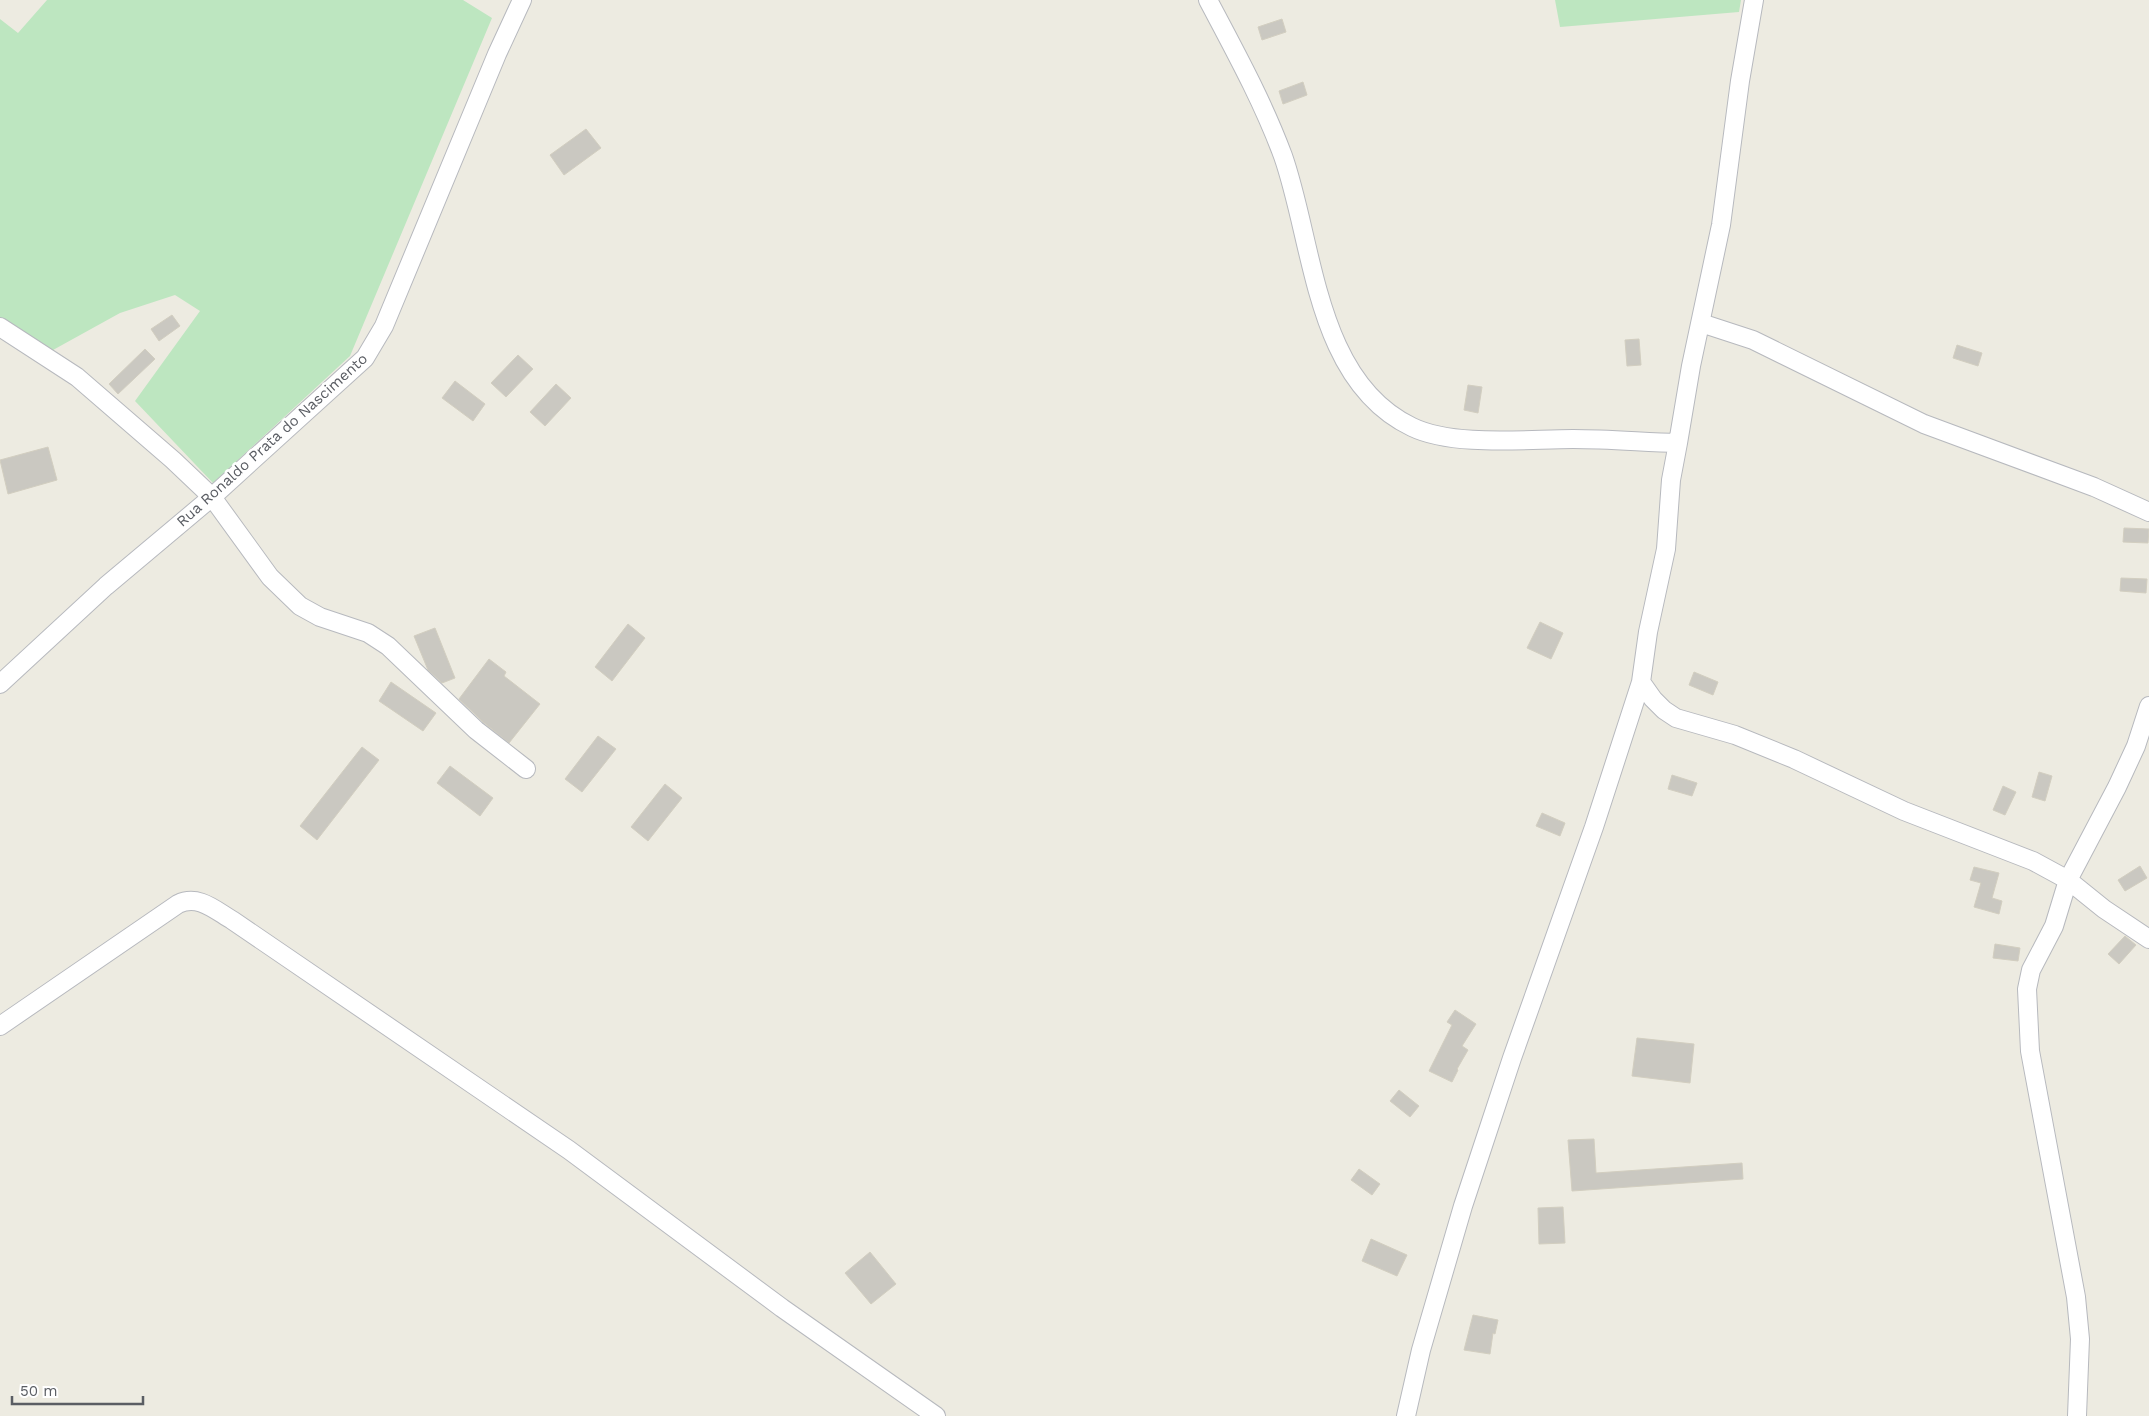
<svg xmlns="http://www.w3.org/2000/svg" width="2149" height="1416" viewBox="0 0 2149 1416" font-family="'Work Sans',sans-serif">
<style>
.green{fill:#bde6c0}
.building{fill:#cac8c1;stroke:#d2cec0}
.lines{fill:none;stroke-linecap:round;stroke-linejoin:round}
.street-casing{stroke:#b7b9be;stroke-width:20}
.street{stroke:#fff;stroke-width:18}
.labels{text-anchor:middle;stroke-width:5;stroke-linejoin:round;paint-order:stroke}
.street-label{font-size:15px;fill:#5a5d63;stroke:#fff}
</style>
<rect width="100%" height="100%" fill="#edebe1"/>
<path class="green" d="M 47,0 L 463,0 L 492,18 L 350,356 L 213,483 L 135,401 L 200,311 L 175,295 L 120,313 L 53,350 L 0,321 L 0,19 L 18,33 Z
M 1555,0 L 1741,0 L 1739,12 L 1560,27 Z"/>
<path class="building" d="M 1282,19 L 1286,32 L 1262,40 L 1258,27 Z
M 1303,82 L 1307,95 L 1283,104 L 1279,91 Z
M 586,129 L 601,148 L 564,175 L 550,155 Z
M 172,315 L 180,326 L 159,341 L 151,329 Z
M 1639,339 L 1641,365 L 1627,366 L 1625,340 Z
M 1957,345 L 1982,353 L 1978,366 L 1953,358 Z
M 145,349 L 155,359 L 118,394 L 109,384 Z
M 518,355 L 533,369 L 506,397 L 491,383 Z
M 455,381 L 485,404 L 473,421 L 442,398 Z
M 556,384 L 571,398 L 545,426 L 530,412 Z
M 1468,385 L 1482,387 L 1478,413 L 1464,410 Z
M 48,447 L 57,480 L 8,494 L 0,460 Z
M 2124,528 L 2149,529 L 2148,543 L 2123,542 Z
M 2121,578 L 2147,579 L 2146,593 L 2120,591 Z
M 1540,622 L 1563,633 L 1551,659 L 1527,648 Z
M 628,624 L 645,638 L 612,681 L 595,667 Z
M 435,628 L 455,678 L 442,683 L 428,670 L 414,636 Z
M 489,659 L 506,672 L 504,676 L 540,704 L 509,743 L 483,722 L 459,699 Z
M 1694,672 L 1718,682 L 1713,695 L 1689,685 Z
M 391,682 L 436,713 L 423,731 L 379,701 Z
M 598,736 L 616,749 L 582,792 L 565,779 Z
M 362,747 L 379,760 L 317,840 L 300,826 Z
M 450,766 L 493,798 L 480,816 L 437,783 Z
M 2039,772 L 2052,776 L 2045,801 L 2032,797 Z
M 1672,775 L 1697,783 L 1692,796 L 1668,789 Z
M 665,784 L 682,798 L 648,841 L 631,827 Z
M 2003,786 L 2016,792 L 2005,815 L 1993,810 Z
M 1542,813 L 1565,823 L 1560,836 L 1536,826 Z
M 2140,866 L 2147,878 L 2125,891 L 2118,880 Z
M 1974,867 L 1999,873 L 1992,898 L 2002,901 L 1999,914 L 1974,907 L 1981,883 L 1970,880 Z
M 2125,936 L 2136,945 L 2119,964 L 2108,954 Z
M 1995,944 L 2020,948 L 2018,961 L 1993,958 Z
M 1455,1010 L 1476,1024 L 1462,1046 L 1468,1050 L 1457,1069 L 1458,1070 L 1452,1082 L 1429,1071 L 1452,1025 L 1447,1022 Z
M 1637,1038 L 1694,1044 L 1690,1083 L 1632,1076 Z
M 1399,1090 L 1419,1106 L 1410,1117 L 1390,1101 Z
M 1594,1139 L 1596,1173 L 1742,1163 L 1743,1179 L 1572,1191 L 1568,1140 Z
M 1359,1169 L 1380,1184 L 1372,1195 L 1351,1180 Z
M 1563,1207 L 1565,1243 L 1539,1244 L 1538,1208 Z
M 1371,1239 L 1407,1255 L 1397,1276 L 1362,1261 Z
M 870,1252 L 896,1284 L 871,1304 L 845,1273 Z
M 1473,1315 L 1498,1320 L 1495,1334 L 1493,1333 L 1490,1354 L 1464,1350 Z"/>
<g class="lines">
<g class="street-casing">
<path id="street" d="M 1208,0 C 1235,51 1263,102 1283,156 C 1314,244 1315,381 1412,427 C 1453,447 1527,439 1573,439 C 1608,439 1643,442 1678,443 L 1671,480 L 1666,549 L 1648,632 L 1641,682 L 1594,827 L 1512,1058 L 1463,1206 L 1421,1350 L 1406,1416
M 1701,323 L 1753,340 L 1924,424 L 2094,487 L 2149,512
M 0,327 L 77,377 L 173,460 L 212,497 L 270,577 L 300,606 L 320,617 L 368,633 L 388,646 L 476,730 L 526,769
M 1678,443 L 1691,366 L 1721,225 L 1740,81 L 1754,0
M 1641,682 L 1653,699 L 1664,710 L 1676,718 L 1735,735 L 1794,759 L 1904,811 L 2033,861 L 2068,880 L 2104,909 L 2149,939
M 0,684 L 106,586 L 212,497 L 365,358 L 384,326 L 497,54 L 522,0
M 0,1026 L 178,904 C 198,894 215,910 232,920 L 569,1150 L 782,1308 L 936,1416
M 2077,1416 L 2080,1339 L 2076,1297 L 2030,1051 L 2027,989 L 2031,970 L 2054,926 L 2068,880 L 2117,787 L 2136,746 L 2149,706"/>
</g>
<use href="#street" class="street"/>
</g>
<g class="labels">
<g class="street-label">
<text transform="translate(272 440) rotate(-42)" y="5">Rua Ronaldo Prata do Nascimento</text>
</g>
</g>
<path d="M12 1396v8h131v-8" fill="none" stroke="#5a5d63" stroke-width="2.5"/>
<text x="20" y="1396" font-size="15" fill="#5a5d63" stroke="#ffffff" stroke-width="4" paint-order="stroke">50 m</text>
</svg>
